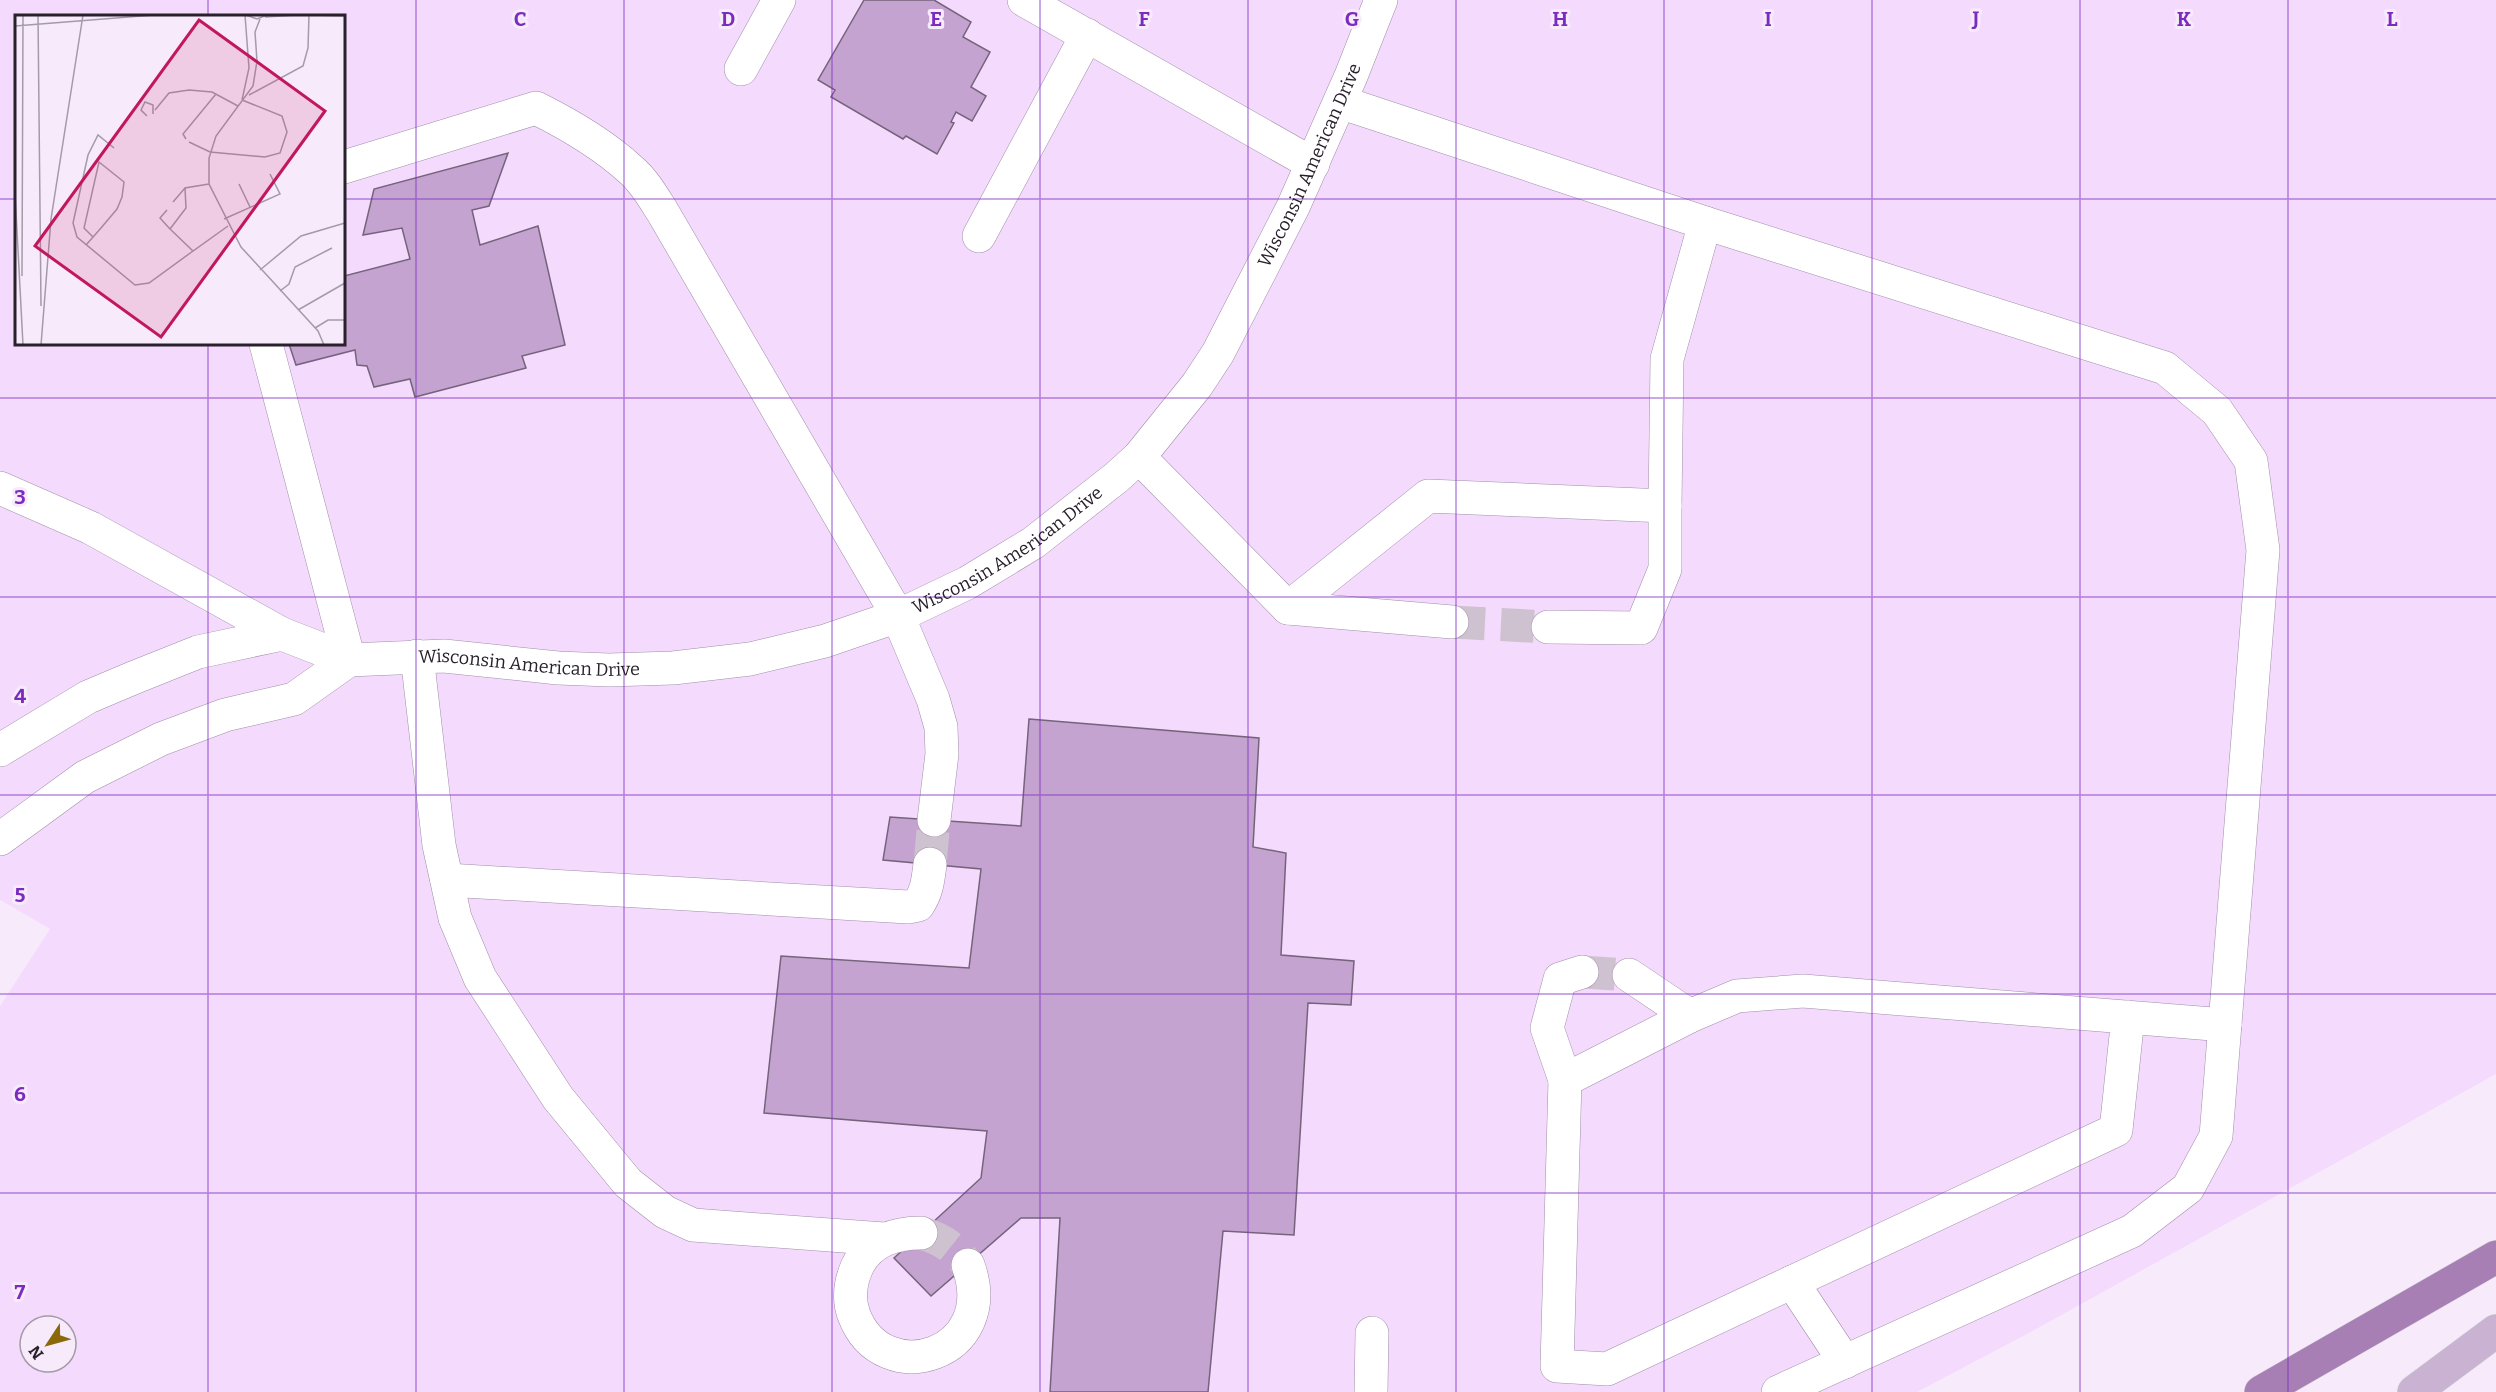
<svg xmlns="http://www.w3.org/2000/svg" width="2496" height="1392" viewBox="0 0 2496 1392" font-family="Bitter,serif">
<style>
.built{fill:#f4dbfd;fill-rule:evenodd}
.building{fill:#c5a3d1;stroke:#75637b;stroke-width:1.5}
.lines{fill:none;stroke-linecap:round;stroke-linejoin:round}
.minor-tunnel{stroke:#cec2d1;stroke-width:33;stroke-dasharray:33 16;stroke-linecap:butt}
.minor-casing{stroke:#a18ea8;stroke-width:34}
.major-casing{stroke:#d4d2d5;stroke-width:34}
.highway-casing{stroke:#d4d2d5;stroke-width:34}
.minor{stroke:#fff;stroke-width:33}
.major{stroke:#cab2d3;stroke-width:33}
.highway{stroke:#a77fb5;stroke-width:33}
.grid{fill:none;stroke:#7b2cbf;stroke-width:1.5;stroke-opacity:0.55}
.labels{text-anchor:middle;stroke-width:6;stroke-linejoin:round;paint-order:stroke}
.street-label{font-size:18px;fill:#28202b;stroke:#f7ebfb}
.inset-road{fill:none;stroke:#a49aa8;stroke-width:1.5}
.view{fill:#c2185b;fill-opacity:0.15;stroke:#c2185b;stroke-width:3}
.inset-edge{fill:none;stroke:#28202b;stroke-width:3}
.grid-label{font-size:20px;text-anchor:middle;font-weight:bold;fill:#7b2cbf;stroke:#f7ebfb;stroke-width:6;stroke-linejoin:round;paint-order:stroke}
</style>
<rect width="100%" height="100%" fill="#f7ebfb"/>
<path class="built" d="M 0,0 L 2496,0 L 2496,1074 L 2040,1327 L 1917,1392 L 0,1392 L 0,1006 L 50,929 L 0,900 ZM 16,16 L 344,16 L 344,344 L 16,344 ZM 30,1326 L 66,1326 L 66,1362 L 30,1362 Z"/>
<path class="building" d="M 864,0 L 934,0 L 971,22 L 963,37 L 990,52 L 971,87 L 986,96 L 972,121 L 956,112 L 951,122 L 954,123 L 937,154 L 906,136 L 903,139 L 831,97 L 835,90 L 818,80 Z
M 508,153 L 489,206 L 472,210 L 480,245 L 538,226 L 565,345 L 522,356 L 526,368 L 415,397 L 410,379 L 374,387 L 367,366 L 357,365 L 355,350 L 296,365 L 289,344 L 344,344 L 344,276 L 410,259 L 402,228 L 363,235 L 374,189 Z
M 1029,719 L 1259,738 L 1253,847 L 1286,853 L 1281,955 L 1354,961 L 1351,1005 L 1308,1003 L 1294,1235 L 1223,1231 L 1208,1392 L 1050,1392 L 1060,1218 L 1021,1218 L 931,1296 L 894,1258 L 981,1178 L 987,1131 L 764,1113 L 781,956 L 969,968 L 981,869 L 883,860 L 890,817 L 1021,826 Z"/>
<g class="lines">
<path class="minor-tunnel" d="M 1452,622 L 1548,627
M 930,864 L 934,820
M 1582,972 L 1629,975
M 921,1233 C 943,1239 954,1248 968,1265"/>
<g class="minor-casing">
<g id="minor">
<path d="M 1024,0 L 1313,164"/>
<path d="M 741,69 L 779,0"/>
<path d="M 344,167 L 536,108 C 568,124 604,145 631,170 C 644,181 653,197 662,211 L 898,616 L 933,699 L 941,727 L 942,754 L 934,820"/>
<path d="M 1705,223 L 2165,368 L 2217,411 L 2251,461 L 2263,550 L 2216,1136 L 2188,1188 L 2132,1231 L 1778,1392"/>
<path d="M 979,236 L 1087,35"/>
<path d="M 266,344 L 349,660"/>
<path d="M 1139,457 L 1288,608 L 1428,496 L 1665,506 L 1667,359 L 1705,223 L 1340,102"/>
<path d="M 0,488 L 91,528 L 282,634"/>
<path d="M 1288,608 L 1452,622"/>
<path d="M 1548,627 L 1641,628 L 1665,569 L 1665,506"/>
<path d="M 417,656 L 439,845 L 455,918 L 480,978 L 558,1098 L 628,1183 L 665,1212 L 693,1225 L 884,1239"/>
<path id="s1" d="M 0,750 L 88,697 L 133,678 L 198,652 L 282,634 L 349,660 L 444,656 L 558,668 L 609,670 L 673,668 L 750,659 L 825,641 L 898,616 L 967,583 L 1033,543 L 1117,477 L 1139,457 L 1197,385 L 1218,353 L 1293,207 L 1351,76 L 1381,0"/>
<path d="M 0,839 L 85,777 L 161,739 L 225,715 L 294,699 L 349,660"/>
<path d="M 447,880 L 908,907 L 918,905 C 927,892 928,880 930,864"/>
<path d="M 1629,975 L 1690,1016"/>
<path d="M 2128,1017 L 2116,1130 L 1607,1369 L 1557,1366 L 1565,1080 L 1690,1016 L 1737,996 L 1803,991 L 2225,1025"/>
<path d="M 1565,1080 L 1547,1028 L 1560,979 L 1582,972"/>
<path d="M 921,1233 C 895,1233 869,1241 857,1267 C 850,1283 848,1299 854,1315 C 883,1392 1001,1355 968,1265"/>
<path d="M 1792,1282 L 1845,1362"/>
<path d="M 1371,1392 L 1372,1333"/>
</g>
</g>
<g class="major-casing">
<path id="major" d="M 2414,1392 L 2496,1331"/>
</g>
<g class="highway-casing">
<path id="highway" d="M 2261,1392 L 2496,1257"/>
</g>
<use href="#minor" class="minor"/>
<use href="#major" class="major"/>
<use href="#highway" class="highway"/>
</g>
<path class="grid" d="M 208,0 L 208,16M 416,0 L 416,1392M 624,0 L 624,1392M 832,0 L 832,1392M 1040,0 L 1040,1392M 1248,0 L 1248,1392M 1456,0 L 1456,1392M 1664,0 L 1664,1392M 1872,0 L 1872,1392M 2080,0 L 2080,1392M 2288,0 L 2288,1392M 0,199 L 16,199M 344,199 L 2496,199M 208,344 L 208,1392M 0,398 L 2496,398M 0,597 L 2496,597M 0,795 L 2496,795M 0,994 L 2496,994M 0,1193 L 2496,1193"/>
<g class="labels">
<g class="street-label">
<text dy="6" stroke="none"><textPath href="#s1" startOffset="1566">Wisconsin American Drive</textPath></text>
<text dy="6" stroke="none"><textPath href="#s1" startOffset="1064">Wisconsin American Drive</textPath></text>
<text dy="6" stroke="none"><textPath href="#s1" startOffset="560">Wisconsin American Drive</textPath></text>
</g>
</g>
<g transform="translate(15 15)">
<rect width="330" height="330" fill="#f7ebfb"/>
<path class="inset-road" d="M 23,0 L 26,291M 231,0 L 242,4 L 252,0M 296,0 L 330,1M 250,2 L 281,0M 245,4 L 240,17 L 242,46 L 238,71 L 201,121 L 194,143 L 194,169 L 226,232 L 303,316 L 309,330M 0,11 L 139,0M 234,80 L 288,51 L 293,33 L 294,0M 227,85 L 234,53 L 230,0M 140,95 L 154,78 L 174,75 L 197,77 L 223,91M 132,101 L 126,95 L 130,87 L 138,90 L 138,99M 171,124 L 168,119 L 201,79M 174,127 L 195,137 L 250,142 L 265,138 L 272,117 L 267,101 L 227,85M 99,133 L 83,120 L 73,140 L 58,208 L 62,222 L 120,270 L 134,268 L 178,236M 194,169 L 170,173 L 171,193 L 155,214 L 178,236 L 213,211M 224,169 L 235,192M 0,178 L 8,330M 158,187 L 170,173M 152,195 L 145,203 L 155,214M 209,204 L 265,179 L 255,159M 71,230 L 86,213 L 102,194 L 107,182 L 109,167 L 84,147 L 69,213 L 78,222M 245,255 L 286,221 L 330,208M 7,261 L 8,0M 265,276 L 274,269 L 280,252 L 317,233M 283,295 L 330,268M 300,313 L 313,305 L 330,305M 26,330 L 36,204 L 68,0"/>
<path class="view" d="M 184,5 L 310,96 L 146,322 L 20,231 Z"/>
<rect width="330" height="330" class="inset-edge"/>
</g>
<g class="grid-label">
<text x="520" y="26">C</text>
<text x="728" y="26">D</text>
<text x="936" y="26">E</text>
<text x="1144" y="26">F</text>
<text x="1352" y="26">G</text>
<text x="1560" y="26">H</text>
<text x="1768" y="26">I</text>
<text x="1976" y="26">J</text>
<text x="2184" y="26">K</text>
<text x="2392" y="26">L</text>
<text x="20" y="504">3</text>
<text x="20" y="703">4</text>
<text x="20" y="902">5</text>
<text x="20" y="1101">6</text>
<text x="20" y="1299">7</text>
</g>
<g transform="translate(48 1344) rotate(234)"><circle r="28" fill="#f7ebfb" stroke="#a49aa8" stroke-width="1.5"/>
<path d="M0-4.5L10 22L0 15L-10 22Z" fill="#8a6908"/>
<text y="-9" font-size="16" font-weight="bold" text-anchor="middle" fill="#28202b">N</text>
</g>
</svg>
